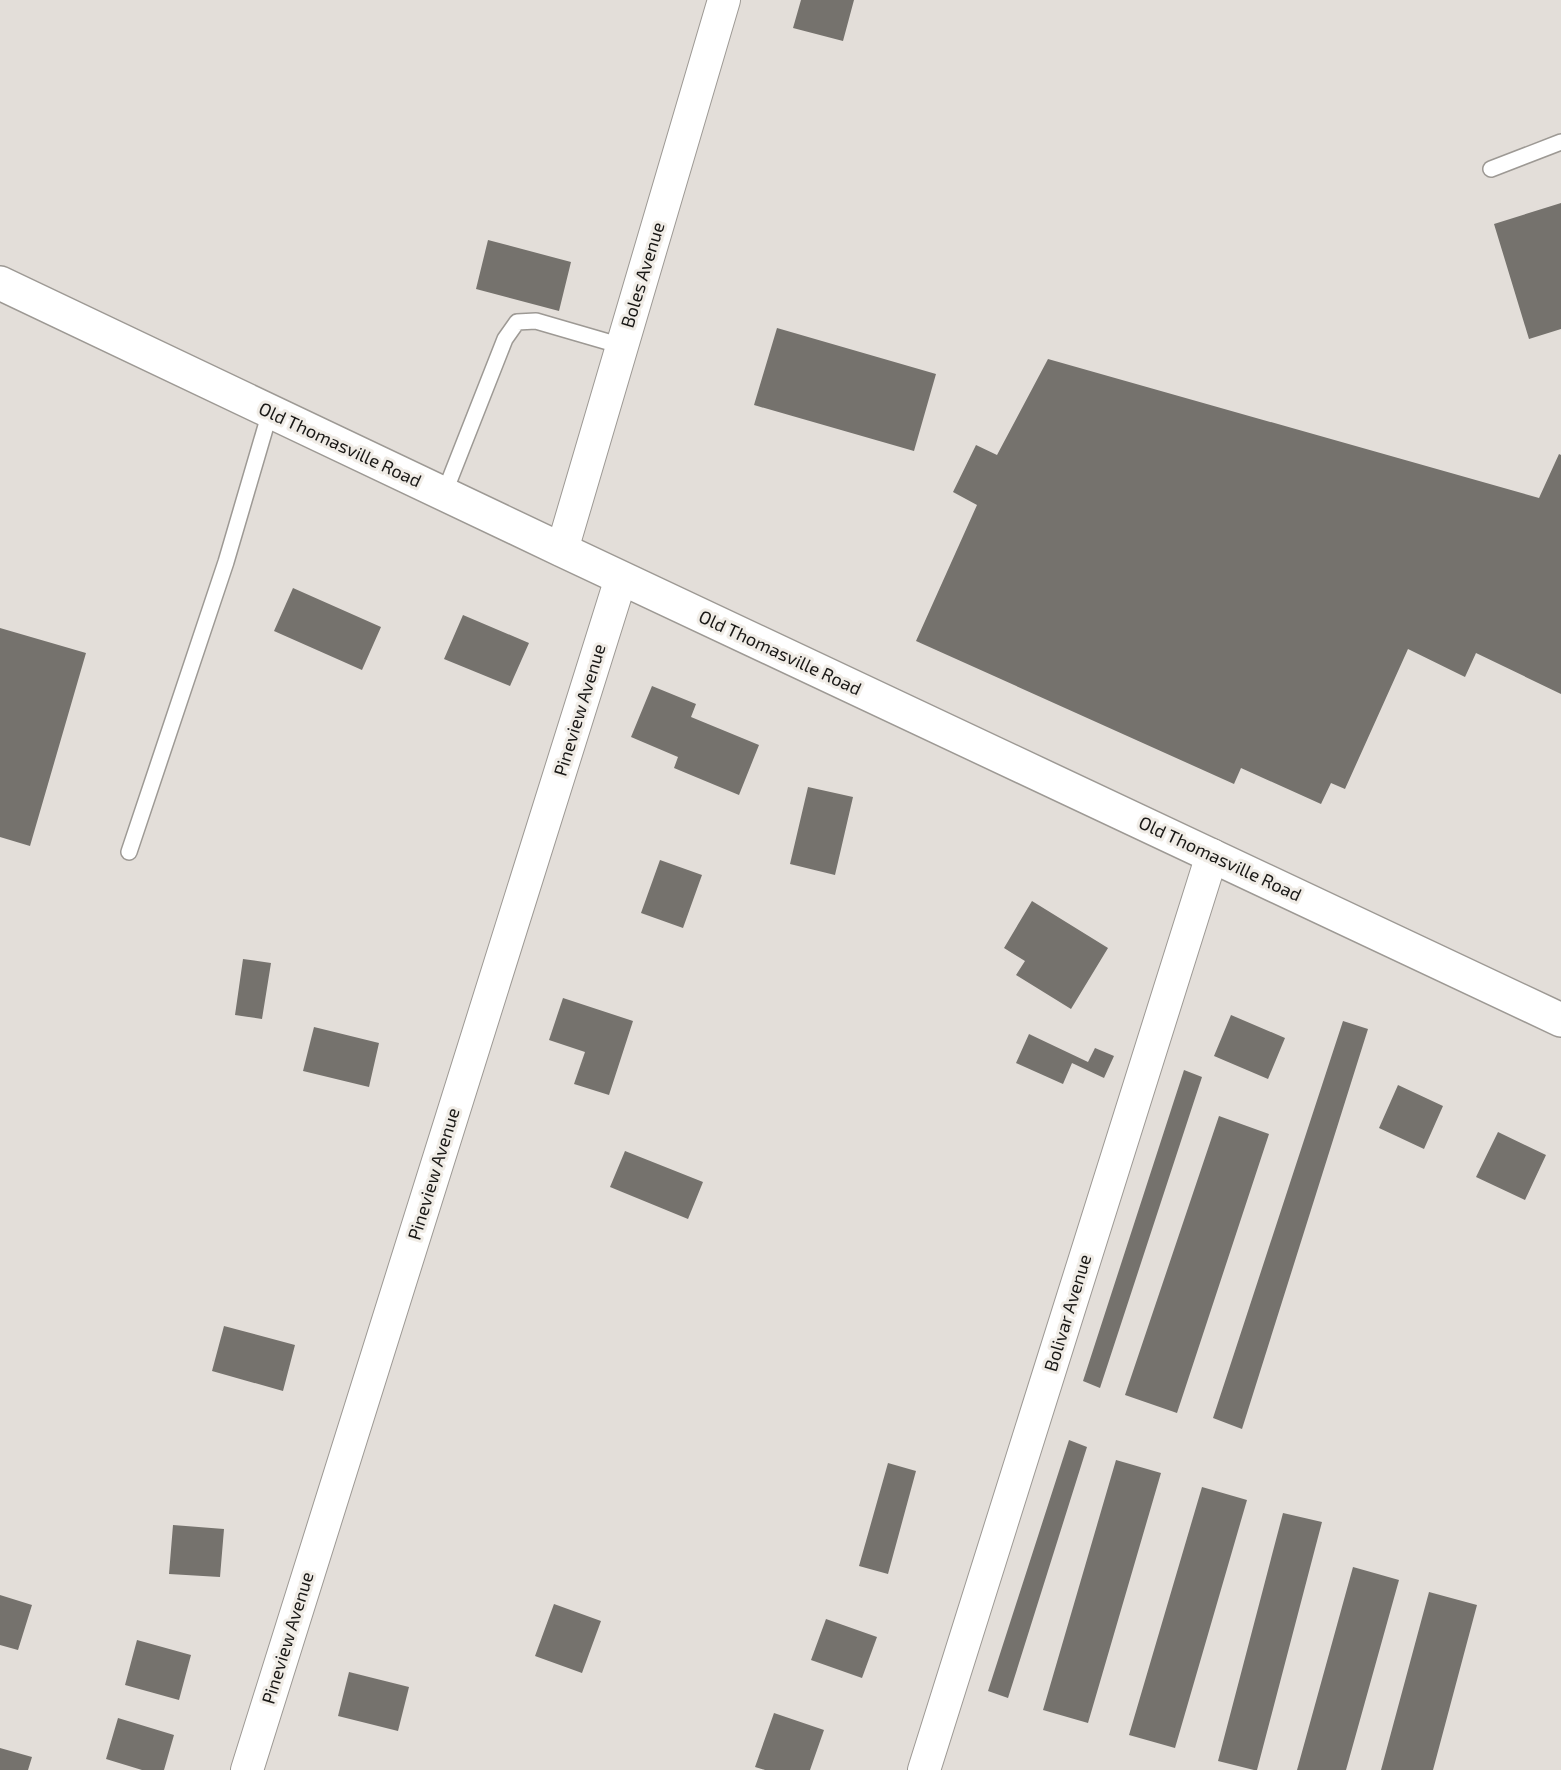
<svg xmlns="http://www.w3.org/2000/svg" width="1561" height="1770" viewBox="0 0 1561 1770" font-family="'Exo 2',sans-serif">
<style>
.building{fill:#75726d}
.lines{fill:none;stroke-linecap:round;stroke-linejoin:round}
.service-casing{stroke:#9d9994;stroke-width:18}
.minor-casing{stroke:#9d9994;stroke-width:34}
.tertiary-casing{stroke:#9d9994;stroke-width:36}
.service{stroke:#fff;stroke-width:15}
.minor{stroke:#fff;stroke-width:32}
.tertiary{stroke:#fff;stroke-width:33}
.labels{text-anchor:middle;stroke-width:6;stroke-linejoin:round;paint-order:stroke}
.street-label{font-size:18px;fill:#191816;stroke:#f0ece6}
</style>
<rect width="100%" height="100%" fill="#e3ded9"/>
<path class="building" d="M 801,0 L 854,0 L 843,41 L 793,28 Z
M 1561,203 L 1561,329 L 1529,339 L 1494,224 Z
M 488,240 L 571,262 L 559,311 L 476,289 Z
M 777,328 L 936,374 L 914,451 L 754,405 Z
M 1048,359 L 1539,498 L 1559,454 L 1561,455 L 1561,694 L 1476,653 L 1465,677 L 1408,649 L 1345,789 L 1331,783 L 1321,804 L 1241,768 L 1234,784 L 916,641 L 977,505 L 953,492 L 976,445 L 997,455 Z
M 293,588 L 381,627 L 362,670 L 274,631 Z
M 463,615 L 529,643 L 510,686 L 444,659 Z
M 0,628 L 86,653 L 30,846 L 0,837 Z
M 652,686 L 696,704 L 691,717 L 759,745 L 739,795 L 674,768 L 678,757 L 631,737 Z
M 808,787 L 853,797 L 835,875 L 790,864 Z
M 660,860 L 702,875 L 683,928 L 641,913 Z
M 1032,901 L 1108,948 L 1071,1009 L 1016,975 L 1025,961 L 1004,948 Z
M 243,959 L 271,963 L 262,1019 L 235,1015 Z
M 563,998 L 633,1021 L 609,1095 L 574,1084 L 585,1052 L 549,1040 Z
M 1231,1015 L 1285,1038 L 1268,1079 L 1214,1056 Z
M 1343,1021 L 1368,1029 L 1242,1429 L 1213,1418 Z
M 314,1027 L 379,1043 L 369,1087 L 303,1071 Z
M 1029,1034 L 1088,1062 L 1095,1048 L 1114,1056 L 1104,1078 L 1072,1063 L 1063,1084 L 1016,1063 Z
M 1184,1070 L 1202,1077 L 1100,1388 L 1083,1381 Z
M 1398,1085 L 1443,1106 L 1424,1149 L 1379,1128 Z
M 1219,1116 L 1269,1134 L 1177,1413 L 1125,1395 Z
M 1498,1132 L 1546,1155 L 1525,1200 L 1476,1177 Z
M 625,1151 L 703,1182 L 688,1219 L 610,1187 Z
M 224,1326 L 295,1345 L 283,1391 L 212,1371 Z
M 1069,1440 L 1087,1447 L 1008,1698 L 988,1691 Z
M 1116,1460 L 1161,1473 L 1088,1723 L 1043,1710 Z
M 888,1463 L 916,1471 L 888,1574 L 859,1566 Z
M 1202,1487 L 1247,1500 L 1175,1748 L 1129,1735 Z
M 1283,1513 L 1322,1522 L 1257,1770 L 1254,1770 L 1218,1761 Z
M 173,1525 L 224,1529 L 220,1577 L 169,1574 Z
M 1353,1567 L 1399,1580 L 1346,1770 L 1297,1770 Z
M 1429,1592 L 1477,1605 L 1433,1770 L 1381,1770 Z
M 0,1595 L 32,1605 L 18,1650 L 0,1645 Z
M 554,1604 L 601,1621 L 582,1673 L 535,1656 Z
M 826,1619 L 877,1637 L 862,1678 L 811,1660 Z
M 137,1640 L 191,1655 L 179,1700 L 125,1685 Z
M 349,1672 L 409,1687 L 398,1731 L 338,1716 Z
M 774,1713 L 824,1730 L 810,1770 L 765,1770 L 755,1767 Z
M 118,1718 L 174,1735 L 164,1770 L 142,1770 L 106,1759 Z
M 0,1748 L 32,1757 L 28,1770 L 0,1770 Z"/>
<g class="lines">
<g class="service-casing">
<path id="service" d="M 1491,169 L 1561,142
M 444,494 L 505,339 L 517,322 L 536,321 L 622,346
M 129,852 L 226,562 L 270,412"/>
</g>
<g class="minor-casing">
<path id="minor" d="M 562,550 L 724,0
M 247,1770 L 621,578
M 924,1770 L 1212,855"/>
</g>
<g class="tertiary-casing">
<path id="tertiary" d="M 0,283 L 562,550 L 1561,1020"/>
</g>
<use href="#service" class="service"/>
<use href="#minor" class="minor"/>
<use href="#tertiary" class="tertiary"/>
</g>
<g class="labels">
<g class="street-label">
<text transform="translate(643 275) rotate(-73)" y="6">Boles Avenue</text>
<text transform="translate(340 445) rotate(25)" y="6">Old Thomasville Road</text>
<text transform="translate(780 653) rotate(25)" y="6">Old Thomasville Road</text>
<text transform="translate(580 710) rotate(-73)" y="6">Pineview Avenue</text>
<text transform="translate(1220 859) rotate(25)" y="6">Old Thomasville Road</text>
<text transform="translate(434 1174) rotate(-73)" y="6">Pineview Avenue</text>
<text transform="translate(1068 1313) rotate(-73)" y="6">Bolivar Avenue</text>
<text transform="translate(288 1638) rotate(-73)" y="6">Pineview Avenue</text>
</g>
</g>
</svg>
